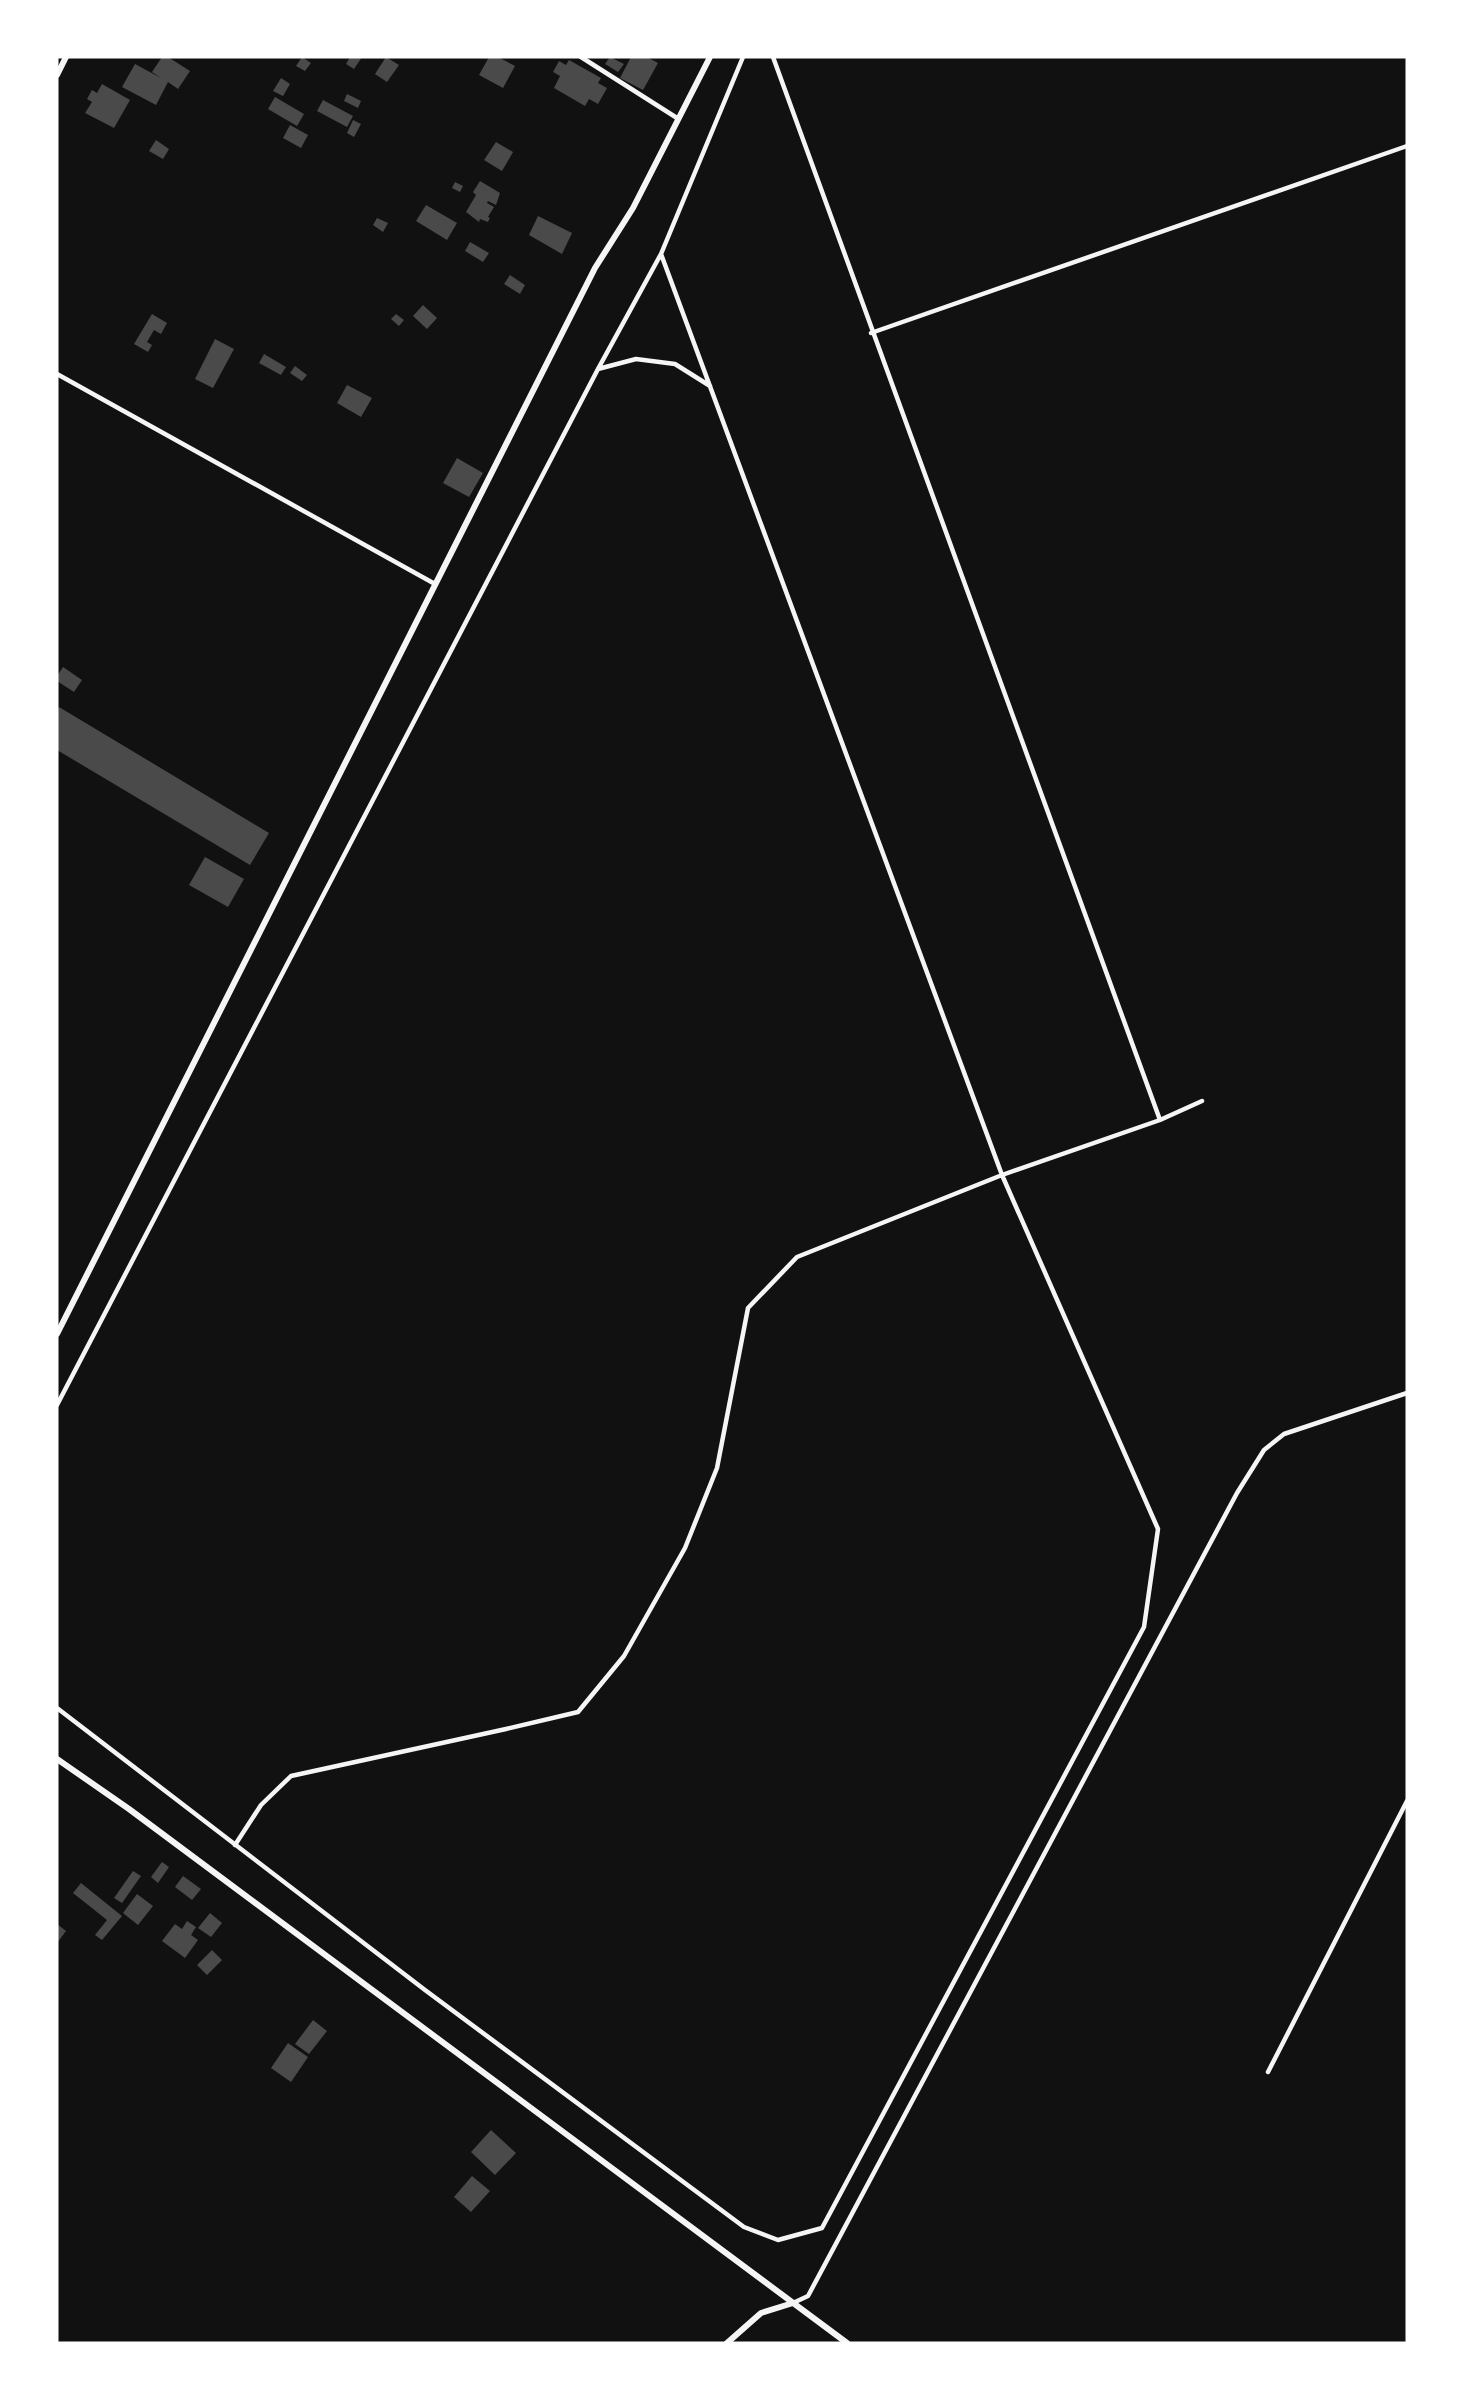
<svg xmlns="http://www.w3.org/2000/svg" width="1464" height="2400" viewBox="0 0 1464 2400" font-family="'Roboto Serif',serif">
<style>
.building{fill:#4a4a4a}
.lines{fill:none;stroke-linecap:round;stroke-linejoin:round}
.service{stroke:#f5f5f5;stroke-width:4.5}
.minor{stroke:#f5f5f5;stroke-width:6}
</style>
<rect width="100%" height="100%" fill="#111"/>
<path class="building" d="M 162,57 L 168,57 L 190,71 L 178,89 L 168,82 L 156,105 L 122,87 L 135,64 L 161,78 L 152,72 Z
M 302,57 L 311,63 L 305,71 L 296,66 Z
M 362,57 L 354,69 L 346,64 L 350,57 Z
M 386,57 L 399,65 L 387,82 L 375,74 Z
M 489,57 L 498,57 L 515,66 L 503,88 L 479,75 Z
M 610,57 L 624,64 L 618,72 L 605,64 Z
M 631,57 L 647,57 L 658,63 L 643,90 L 620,78 Z
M 569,60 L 601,78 L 598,83 L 607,88 L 598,104 L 589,99 L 585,106 L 554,88 L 560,76 L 553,72 L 559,61 L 566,65 Z
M 281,78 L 290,84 L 283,96 L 273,91 Z
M 102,84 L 130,100 L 114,128 L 85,113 L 92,102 L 87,99 L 92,90 L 97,93 Z
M 347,94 L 361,101 L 358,108 L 344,101 Z
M 275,97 L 304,114 L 297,126 L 268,109 Z
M 323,100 L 353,116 L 347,127 L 317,111 Z
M 353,120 L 361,124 L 354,137 L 347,133 Z
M 290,125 L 308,135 L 301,148 L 283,138 Z
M 156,140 L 169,149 L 163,159 L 149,151 Z
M 496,142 L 513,152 L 502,171 L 484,160 Z
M 480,181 L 500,193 L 496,205 L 488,201 L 487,203 L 494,207 L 488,217 L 490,218 L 488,222 L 480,219 L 479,222 L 466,212 L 476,195 L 473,192 Z
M 455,182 L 463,186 L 460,192 L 452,188 Z
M 426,205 L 457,223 L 447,240 L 416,221 Z
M 538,216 L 572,233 L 562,254 L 529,235 Z
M 377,218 L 388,223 L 383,232 L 373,225 Z
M 470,242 L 489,253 L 483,262 L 465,251 Z
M 510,275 L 525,285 L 520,294 L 504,284 Z
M 423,305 L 437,318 L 427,329 L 413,316 Z
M 152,314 L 167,323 L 161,334 L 154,330 L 147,342 L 152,345 L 148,352 L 134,344 Z
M 396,314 L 404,320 L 399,326 L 391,319 Z
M 215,339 L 234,349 L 213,388 L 195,379 Z
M 264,354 L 286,367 L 281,375 L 259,363 Z
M 295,366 L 307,375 L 302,381 L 290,373 Z
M 347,385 L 372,398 L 361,417 L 337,403 Z
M 457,458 L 483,473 L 469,497 L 443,483 Z
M 63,667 L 82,680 L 74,692 L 57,681 L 57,676 Z
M 59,707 L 269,833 L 250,865 L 57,750 L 57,710 Z
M 205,857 L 244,879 L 228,907 L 189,885 Z
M 162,1862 L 169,1867 L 158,1883 L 151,1877 Z
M 133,1871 L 141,1876 L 122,1903 L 114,1898 Z
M 183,1876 L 201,1889 L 192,1900 L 175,1887 Z
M 81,1883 L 122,1916 L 102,1940 L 95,1935 L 107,1920 L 73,1893 Z
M 137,1894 L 153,1906 L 138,1925 L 123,1913 Z
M 210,1913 L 222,1923 L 211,1937 L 198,1928 Z
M 187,1921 L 196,1927 L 191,1935 L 198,1940 L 185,1958 L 162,1941 L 175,1924 L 182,1929 Z
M 57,1924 L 66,1931 L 57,1943 Z
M 212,1950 L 222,1960 L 207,1975 L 197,1965 Z
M 313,2020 L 327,2031 L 309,2054 L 295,2044 Z
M 288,2043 L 308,2057 L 291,2082 L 271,2068 Z
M 491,2130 L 516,2153 L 495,2175 L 471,2152 Z
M 472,2176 L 490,2191 L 471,2212 L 454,2197 Z"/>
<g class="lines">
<path class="service" d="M 581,57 L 677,118
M 773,57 C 899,412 1032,765 1160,1120
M 871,333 L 1407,146
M 598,369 L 636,359 L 675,364 L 710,386
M 57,374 L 435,584
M 57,1405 L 598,369 L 661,254 L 743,57
M 57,1708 L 425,1990 L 744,2227 L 778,2240 L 822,2228 L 1144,1627 L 1158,1529 L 1002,1175 L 661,254
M 235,1845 L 261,1805 L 291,1776 L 506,1729 L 578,1712 L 624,1656 L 685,1548 L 717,1468 L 748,1308 L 797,1257 L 1002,1175 L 1160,1120 L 1202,1101
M 1268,2072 L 1407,1801
M 793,2303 L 808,2296 L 1237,1493 L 1264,1450 L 1284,1434 L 1407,1393"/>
<path class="minor" d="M 57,75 L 66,57
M 57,1334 L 595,268 L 633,208 L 710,57
M 57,1759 L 129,1809 L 847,2343
M 727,2343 L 761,2313 L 793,2303"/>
</g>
<rect width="1464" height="2400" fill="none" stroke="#ffffff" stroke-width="117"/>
</svg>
